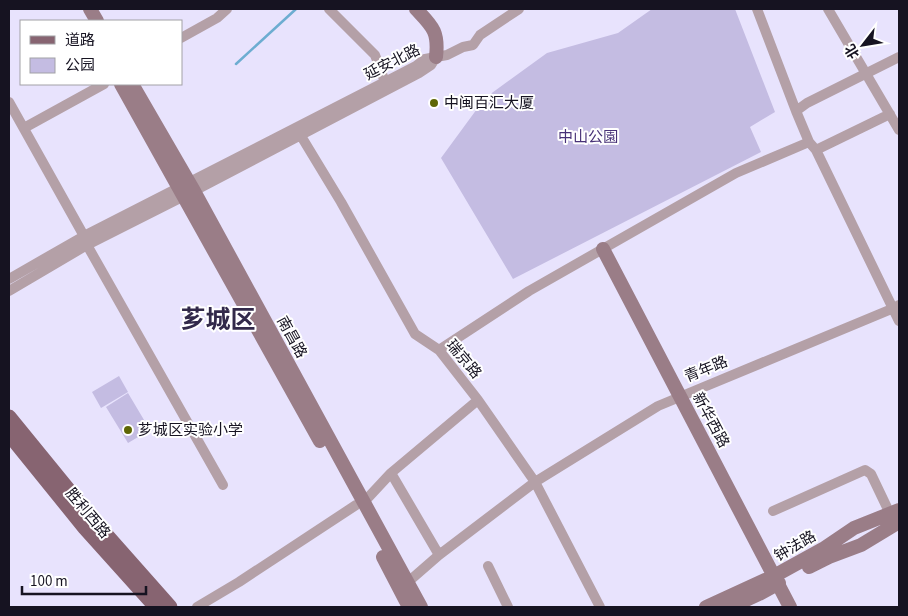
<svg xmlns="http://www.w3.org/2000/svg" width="908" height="616" viewBox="0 0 908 616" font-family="'Source Sans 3','Noto Sans SC',sans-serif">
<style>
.green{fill:#c4bce2}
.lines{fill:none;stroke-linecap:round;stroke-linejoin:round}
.stream{stroke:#6dadd1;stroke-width:2.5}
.street{stroke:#b4a0a7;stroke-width:10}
.secondary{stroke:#9a7d87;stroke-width:14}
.primary{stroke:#876471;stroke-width:15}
.poi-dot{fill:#5e6605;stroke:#fff;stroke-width:2}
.labels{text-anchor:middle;stroke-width:4;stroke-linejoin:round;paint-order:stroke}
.street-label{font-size:15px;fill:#161321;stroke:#fff}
.poi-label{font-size:15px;fill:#161321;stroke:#fff;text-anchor:start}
.park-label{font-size:15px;fill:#483277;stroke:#fff}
.town-label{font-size:25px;font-weight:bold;fill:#32294a;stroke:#fff}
</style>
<rect width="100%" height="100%" fill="#e8e3fd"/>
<path class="green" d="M 652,9 L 735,9 L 775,112 L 750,127 L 761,152 L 513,279 L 441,158 L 485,98 L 547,53 L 618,33 Z
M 119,376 L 128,392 L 101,408 L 92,392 Z
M 128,393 L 150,430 L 128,443 L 106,407 Z"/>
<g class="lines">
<path class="stream" d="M 236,64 L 296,9"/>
<path class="street" d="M 329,9 L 375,55 L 385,82
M 757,9 L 796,111 L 809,142 L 816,150 L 899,321
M 828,9 L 899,130
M 181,38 L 217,18 L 227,9
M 9,102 L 84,236
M 796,111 L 807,103 L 899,57
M 24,128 L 104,84
M 301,136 L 341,202 L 415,334 L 439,350 L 478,400 L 535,482 L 600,607
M 816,150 L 890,114
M 87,245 L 223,485
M 9,279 L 84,236 L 385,82 L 416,66 L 425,59 L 447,55 L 463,47 L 473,45 L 480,35 L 519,9
M 9,291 L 87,245 L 194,191 L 419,73 L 431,65 L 436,57
M 439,350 L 529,291 L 736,173 L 809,142
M 391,473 L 439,555
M 364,502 L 391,473 L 478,400
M 773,511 L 865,470 L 871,474 L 893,520
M 488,566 L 508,607
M 408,582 L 439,555 L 535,482 L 658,406 L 894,308 L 899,305
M 197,607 L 239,582 L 356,505"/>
<path class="secondary" d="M 90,9 L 97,21
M 416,9 C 432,26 439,31 436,57
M 121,84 L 320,441
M 132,84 L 194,191 L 421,607
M 603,249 L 790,607
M 383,557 L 409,607
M 809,567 L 829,557 L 861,545 L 899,522
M 706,607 L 774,576 L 823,549 L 854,528 L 899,510
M 731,607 L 759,594 L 779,583"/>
<path class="primary" d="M 9,417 L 93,520 L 170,607
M 9,434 L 85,528 L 156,607"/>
</g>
<g class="poi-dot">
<circle cx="434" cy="103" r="5"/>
<circle cx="128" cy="430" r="5"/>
</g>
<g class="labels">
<g class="street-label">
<text transform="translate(392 62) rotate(-27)" y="5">延安北路</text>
<text transform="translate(292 337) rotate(61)" y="5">南昌路</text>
<text transform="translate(464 359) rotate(50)" y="5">瑞京路</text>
<text transform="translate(706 369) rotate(-22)" y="5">青年路</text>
<text transform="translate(711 420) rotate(62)" y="5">新华西路</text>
<text transform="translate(88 513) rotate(50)" y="5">胜利西路</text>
<text transform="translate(795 546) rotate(-30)" y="5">钟法路</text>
</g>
<g class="poi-label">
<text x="444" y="108">中闽百汇大厦</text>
<text x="138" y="435">芗城区实验小学</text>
</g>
<g class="park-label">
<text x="588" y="142">中山公園</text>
</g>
<g class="town-label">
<text x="218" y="328">芗城区</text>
</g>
</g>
<rect width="908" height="616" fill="none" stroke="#161321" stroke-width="20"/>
<rect x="20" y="20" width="162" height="65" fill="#ffffff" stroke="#a2a1a6"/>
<rect x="30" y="36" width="25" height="8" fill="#876471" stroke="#a2a1a6"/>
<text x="65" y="45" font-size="15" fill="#161321">道路</text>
<rect x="30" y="58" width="25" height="15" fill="#c4bce2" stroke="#a2a1a6"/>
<text x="65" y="70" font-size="15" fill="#161321">公园</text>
<g transform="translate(863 45) rotate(239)" stroke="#ffffff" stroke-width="4" paint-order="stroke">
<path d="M0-4L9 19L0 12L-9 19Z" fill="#161321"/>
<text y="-8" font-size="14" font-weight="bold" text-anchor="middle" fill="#161321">北</text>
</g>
<path d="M22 586v8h124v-8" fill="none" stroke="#161321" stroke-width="2.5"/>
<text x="30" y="586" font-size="15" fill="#161321" stroke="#ffffff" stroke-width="4" paint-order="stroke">100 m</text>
</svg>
